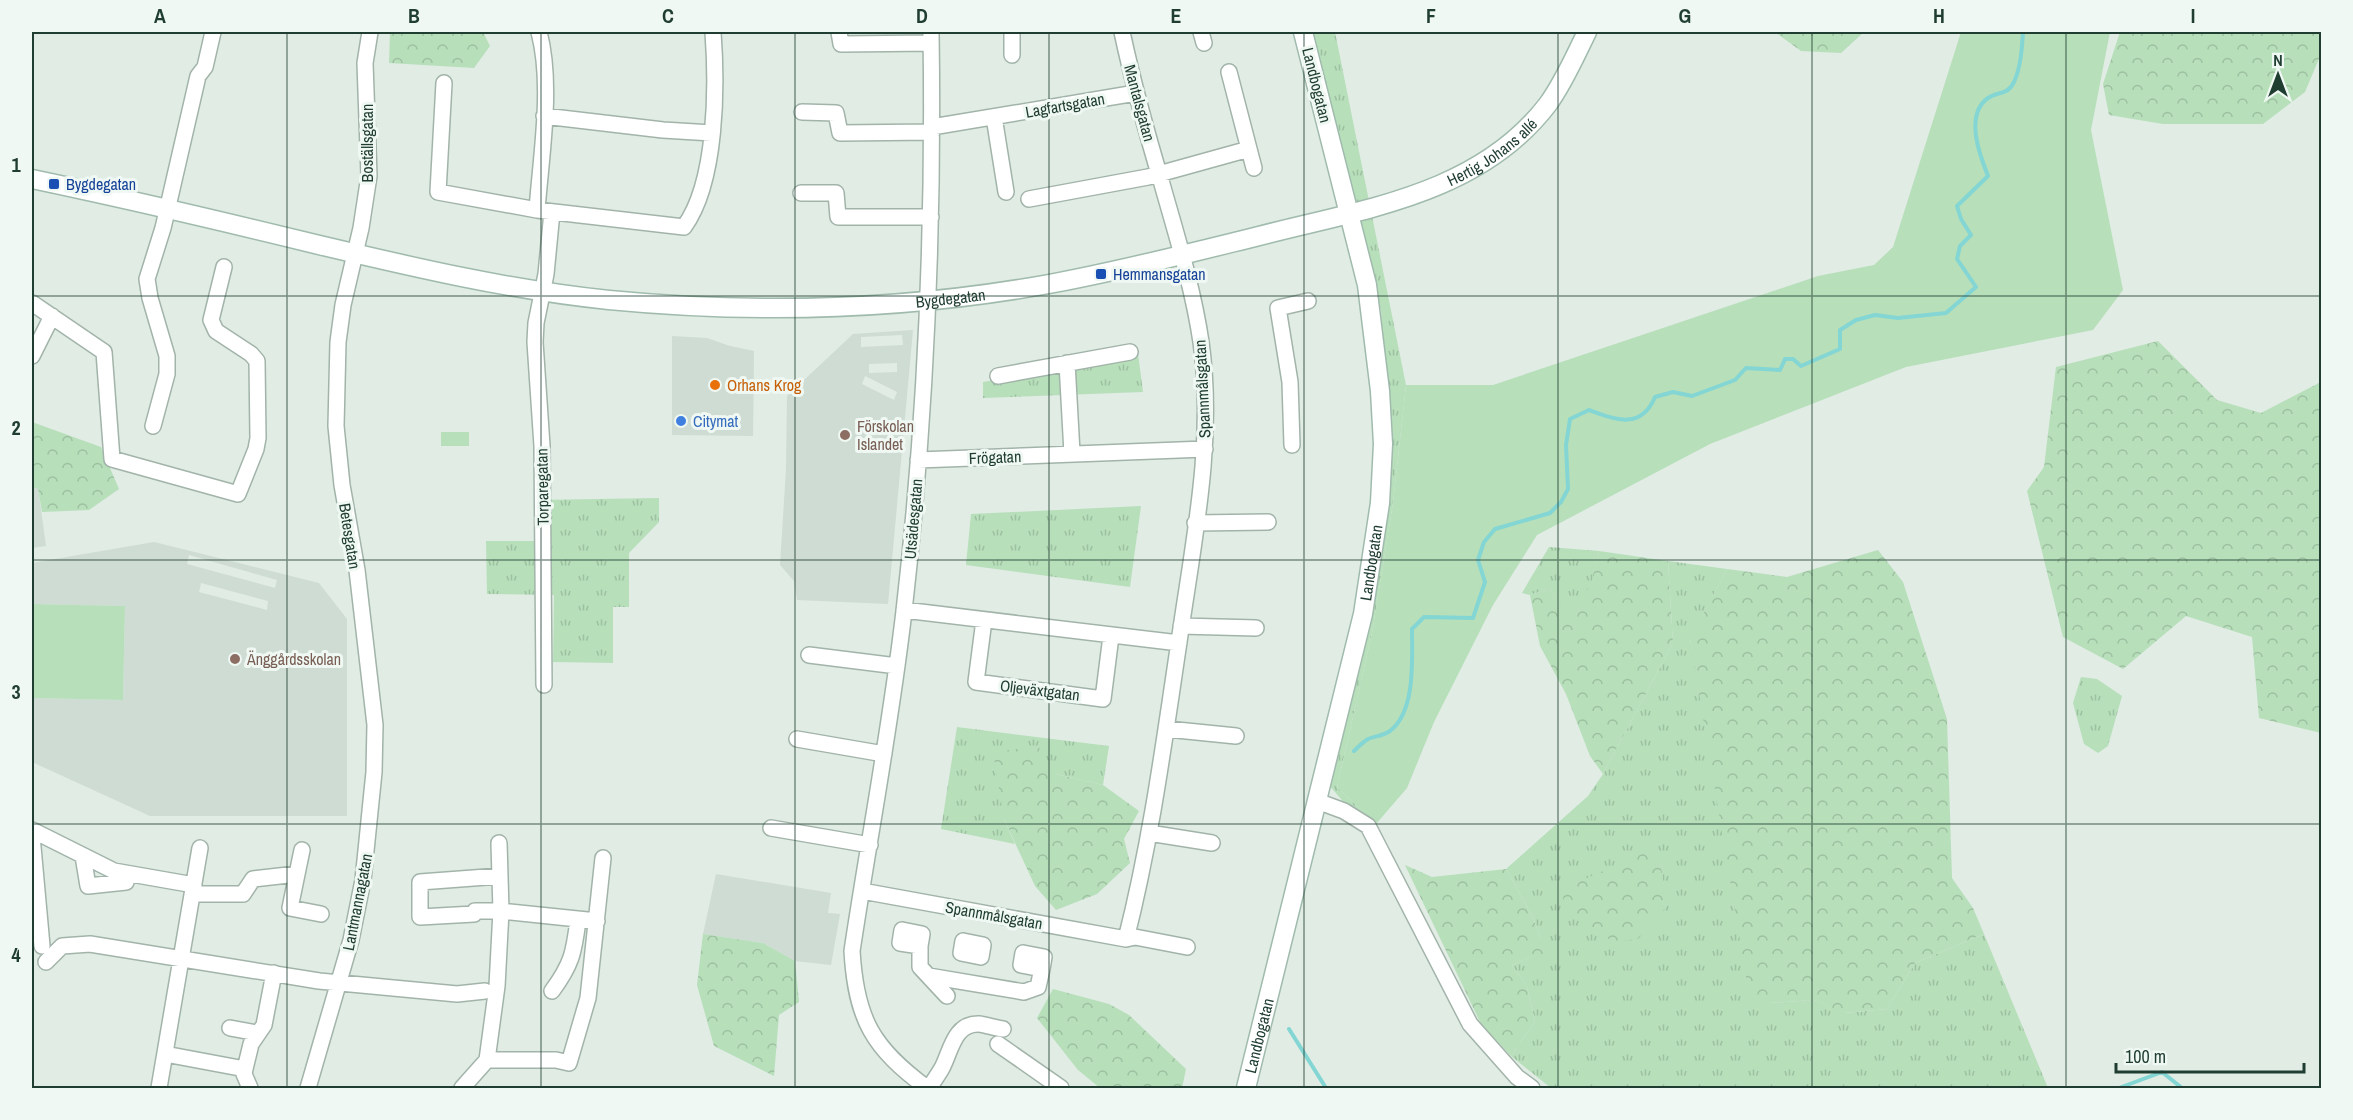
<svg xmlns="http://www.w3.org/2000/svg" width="2353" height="1120" viewBox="0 0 2353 1120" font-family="'Archivo Narrow',sans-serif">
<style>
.built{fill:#cedcd3;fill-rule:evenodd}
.grass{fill:url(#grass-tufts)}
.forest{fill:url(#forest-crowns)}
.green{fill:#b7dfba}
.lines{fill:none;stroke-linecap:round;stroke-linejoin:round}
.stream{stroke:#83d6d3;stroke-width:4}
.street-casing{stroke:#a2b4aa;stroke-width:18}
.secondary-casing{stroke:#a0bbad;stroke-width:21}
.street{stroke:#fff;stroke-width:15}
.secondary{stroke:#fff;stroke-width:18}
.grid{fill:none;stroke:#1f3d30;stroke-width:1.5;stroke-opacity:0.55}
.transit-dot{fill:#1a4fb4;stroke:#f0f8f3;stroke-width:2}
.food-dot{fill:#e8710a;stroke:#f0f8f3;stroke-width:2}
.shop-dot{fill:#3f7fe0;stroke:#f0f8f3;stroke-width:2}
.education-dot{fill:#8d6e63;stroke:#f0f8f3;stroke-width:2}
.labels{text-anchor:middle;stroke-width:6;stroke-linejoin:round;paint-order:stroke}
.street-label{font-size:16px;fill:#1f3d30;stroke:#f0f8f3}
.transit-label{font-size:16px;fill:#164399;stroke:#f0f8f3;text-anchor:start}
.food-label{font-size:16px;fill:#c56008;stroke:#f0f8f3;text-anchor:start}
.shop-label{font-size:16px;fill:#366cbe;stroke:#f0f8f3;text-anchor:start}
.education-label{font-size:16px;fill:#785e54;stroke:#f0f8f3;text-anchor:start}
.neatline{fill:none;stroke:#1f3d30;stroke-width:2}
.grid-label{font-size:20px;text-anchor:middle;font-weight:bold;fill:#1f3d30}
</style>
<defs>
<pattern id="grass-tufts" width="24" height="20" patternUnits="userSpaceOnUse" patternTransform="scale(1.5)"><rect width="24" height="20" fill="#b7dfba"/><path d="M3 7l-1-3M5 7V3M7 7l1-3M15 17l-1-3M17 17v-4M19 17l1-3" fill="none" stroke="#9dc0a0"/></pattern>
<pattern id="forest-crowns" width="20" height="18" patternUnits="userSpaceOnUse" patternTransform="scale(1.5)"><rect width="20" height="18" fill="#b7dfba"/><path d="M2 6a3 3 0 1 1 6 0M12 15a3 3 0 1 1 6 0" fill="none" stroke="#9dc0a0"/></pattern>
</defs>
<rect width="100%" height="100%" fill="#e0ece4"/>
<path class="built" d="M 913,330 L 888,604 L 797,600 L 794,581 L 780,565 L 786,469 L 787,396 L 853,334 ZM 902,335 L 903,345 L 861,347 L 861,337 ZM 897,363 L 897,372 L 869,373 L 869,364 ZM 865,376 L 897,392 L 894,400 L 862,384 Z
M 672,336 L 707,338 L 730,346 L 754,351 L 753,436 L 672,435 Z
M 32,486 L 38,488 L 46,546 L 32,548 Z
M 154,542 L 319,583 L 347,619 L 347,816 L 150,816 L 32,762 L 32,698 L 123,700 L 125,606 L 32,604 L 32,563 ZM 189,555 L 277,580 L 275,588 L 187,564 ZM 201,583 L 268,601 L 267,610 L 199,592 Z
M 716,874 L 831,893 L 828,913 L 840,914 L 831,965 L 795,961 L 763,943 L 703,934 Z"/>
<path class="grass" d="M 1313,32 L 1335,32 L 1406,385 L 1393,503 L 1372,633 L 1337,787 L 1376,824 L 1352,812 L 1329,785 L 1386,419 L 1381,310 Z
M 1137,346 L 1143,392 L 983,398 L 983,382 L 1134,356 L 1133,347 Z
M 659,498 L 659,522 L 629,553 L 629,607 L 613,607 L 613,663 L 553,662 L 554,595 L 487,594 L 486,541 L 535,541 L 535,500 Z
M 1141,506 L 1130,587 L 966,565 L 971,514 Z
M 1549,547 L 1599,551 L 1592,584 L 1566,616 L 1549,589 L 1530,595 L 1522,593 Z
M 1668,561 L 1727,569 L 1690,640 L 1769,1003 L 1814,1000 L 1845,1013 L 1887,1009 L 1915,963 L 1984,934 L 2048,1088 L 1551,1088 L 1511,1056 L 1535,1021 L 1527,987 L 1512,965 L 1532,956 L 1541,940 L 1533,917 L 1506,869 L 1588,796 L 1603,774 L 1673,643 Z
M 2081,677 L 2097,679 L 2122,696 L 2108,746 L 2098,753 L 2084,744 L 2073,703 Z
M 957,727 L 1109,746 L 1103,785 L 1056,774 L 1004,819 L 1015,844 L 941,829 Z"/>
<path class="forest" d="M 390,32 L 483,32 L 490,46 L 474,68 L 389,63 Z
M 1775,32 L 1864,32 L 1841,53 L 1801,51 Z
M 2120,32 L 2321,32 L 2321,54 L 2305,92 L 2263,124 L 2163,124 L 2109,115 L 2103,84 Z
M 2158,341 L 2217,400 L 2261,413 L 2321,382 L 2321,733 L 2259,718 L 2252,637 L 2186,616 L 2123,669 L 2063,637 L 2027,491 L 2044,467 L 2056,367 Z
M 32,422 L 101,447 L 119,489 L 89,510 L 42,512 L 38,489 L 32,486 Z
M 1878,550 L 1903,582 L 1947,719 L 1952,878 L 1973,908 L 1984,934 L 1915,963 L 1887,1009 L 1844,1013 L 1814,1000 L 1769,1003 L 1748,989 L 1690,639 L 1727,569 L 1787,577 Z
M 1599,551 L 1668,561 L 1673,643 L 1603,774 L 1590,756 L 1566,694 L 1540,646 L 1530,595 L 1549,589 L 1566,615 L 1591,584 Z
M 1038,746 L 1056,774 L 1103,785 L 1139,811 L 1124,839 L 1130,863 L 1097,894 L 1056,910 L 1035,886 L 1004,819 L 993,752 Z
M 1658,847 L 1667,906 L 1638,939 L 1613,942 L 1565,911 L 1562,889 Z
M 1405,865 L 1432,877 L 1506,869 L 1533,917 L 1541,940 L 1563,946 L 1550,961 L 1532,956 L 1512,965 L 1527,987 L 1535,1021 L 1511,1056 L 1481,1024 Z
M 703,934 L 763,943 L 795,961 L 799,1002 L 779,1015 L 774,1076 L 714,1046 L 697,985 Z
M 1053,989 L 1109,1004 L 1129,1015 L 1186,1069 L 1182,1088 L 1100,1088 L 1078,1070 L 1037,1018 Z"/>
<path class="green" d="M 1961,32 L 2110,32 L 2091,130 L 2123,290 L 2093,330 L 1906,367 L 1710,444 L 1537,535 L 1493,605 L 1434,722 L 1407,788 L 1376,824 L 1337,787 L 1372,633 L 1393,503 L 1406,385 L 1493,385 L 1818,276 L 1874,265 L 1893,247 Z
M 441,432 L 469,432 L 469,446 L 441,446 Z
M 32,604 L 125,606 L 123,700 L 32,698 Z"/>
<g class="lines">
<path class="stream" d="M 1354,751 C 1358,747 1363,742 1368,739 C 1375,736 1383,736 1390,731 C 1416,711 1412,659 1412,629 L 1424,617 L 1473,618 L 1485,582 L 1478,560 L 1484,542 L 1495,529 L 1550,513 L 1561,502 L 1568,489 L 1566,445 L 1570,419 L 1589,410 C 1616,420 1641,430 1655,397 L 1673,392 L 1692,396 L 1735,380 L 1746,368 L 1780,370 L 1785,359 L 1793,359 L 1801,366 L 1840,349 L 1840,330 L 1856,320 L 1875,315 L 1898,318 L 1946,313 L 1976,287 L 1957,259 L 1960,246 L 1971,235 L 1961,219 L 1957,206 L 1988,176 C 1980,156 1964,115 1988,98 C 1998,91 2007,96 2014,82 C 2021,67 2022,47 2023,32
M 1289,1029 L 1326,1088
M 2119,1088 L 2162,1072 L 2182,1088"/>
<g class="street-casing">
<path id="street" d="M 839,32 L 841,44 L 931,43
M 1012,32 L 1012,55
M 1122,32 C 1133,83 1147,134 1162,184 C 1177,237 1193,288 1201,342 C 1215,442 1193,543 1179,642 C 1164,742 1151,841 1126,939
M 1201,32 L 1204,43
M 1229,72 L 1249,149
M 444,83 L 438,192 L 537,210 L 684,227 C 717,182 717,86 713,32
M 802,112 L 836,113 L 840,133 L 932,132
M 544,116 L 663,130 L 712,133
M 994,117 L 1006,192
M 932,127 L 1136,93
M 801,193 L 836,193 L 838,217 L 931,217
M 1029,199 L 1148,177 L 1249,149 L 1254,168
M 537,210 C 541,155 553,85 539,32
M 32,303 L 104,352 L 112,459 L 238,494 L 256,449 L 258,438 L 257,361 L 251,354 L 216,331 L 211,320 L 224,267
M 32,356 L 52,316
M 1067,363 L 1072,453
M 998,376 L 1130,352
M 153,426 L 167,374 L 167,356 L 150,298 L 147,279 L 163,228 L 198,76 L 205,67 L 213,32
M 1292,445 L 1290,382 L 1278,308 L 1308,301
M 918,460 L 1205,449
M 1195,523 L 1268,522
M 904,610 L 1179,643
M 984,620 L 976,682 L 1103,699 L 1111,636
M 1181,626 L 1256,628
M 809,655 L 897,666
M 544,685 L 542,446 L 535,342 L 536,323 L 546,274 L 552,212
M 1167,729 L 1236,736
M 797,739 L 884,754
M 1317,801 L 1344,811 L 1368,826 L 1470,1024 L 1517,1077 L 1532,1088
M 771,828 L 870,845
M 32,830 L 114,871 L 194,885
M 1149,833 L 1212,843
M 32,836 L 42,946
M 302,850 L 290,908 L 321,914
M 83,856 L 88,886 L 126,882 L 128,875
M 500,876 L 420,882 L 420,917 L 474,914 L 475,911 L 501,911 L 597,921
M 862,891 L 1126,939 L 1135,937 L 1187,947
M 192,894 L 243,894 L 253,879 L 297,874
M 902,930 L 922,934 L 920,946 L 900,943 Z
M 963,941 L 983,945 L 981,957 L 961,953 Z
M 920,946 L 920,967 L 947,996
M 1023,953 L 1044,957 L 1042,969 L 1021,965 Z
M 46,962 L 62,946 L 90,944 L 319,981 L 457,994 L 485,991
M 929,976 L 1024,992 L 1038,987 L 1042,969
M 552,991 C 572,964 574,952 578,920
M 230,1028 L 257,1033
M 998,1044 L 1061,1088
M 165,1054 L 245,1069 L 244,1074 L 250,1088
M 487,1060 L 556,1060 L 569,1063 L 588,998 L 603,858
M 245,1069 L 251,1044 L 264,1025 L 274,973
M 159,1088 L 200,848
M 308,1088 L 351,940 L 363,880 L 374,772 L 375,725 L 357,570 L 342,485 L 336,426 L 338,342 L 343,305 L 361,228 L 369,176 L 365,63 L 370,32
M 462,1088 L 487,1060 L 497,986 L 501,911 L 499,843
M 927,1088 C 873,1048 856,1020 852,951 C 869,838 891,725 904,611 C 926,419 934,225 931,32
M 929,1088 C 933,1082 938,1075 942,1068 C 951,1051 954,1023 979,1024 C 987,1025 995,1028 1003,1029"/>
</g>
<g class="secondary-casing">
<g id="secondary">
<path id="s1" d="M 32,179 C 127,199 221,221 315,244 C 412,267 510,290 609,300 C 754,314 905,310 1049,284 C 1120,271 1190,253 1259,236 C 1362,209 1479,195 1548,104 C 1564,82 1575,56 1587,32"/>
<path id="s2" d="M 1246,1088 L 1363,614 L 1380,503 L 1383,444 L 1380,391 L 1367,285 L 1303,32"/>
</g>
</g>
<use href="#street" class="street"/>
<use href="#secondary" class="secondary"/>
</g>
<path class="grid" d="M 287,32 L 287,1088M 541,32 L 541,1088M 795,32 L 795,1088M 1049,32 L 1049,1088M 1304,32 L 1304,1088M 1558,32 L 1558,1088M 1812,32 L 1812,1088M 2066,32 L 2066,1088M 32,296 L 2322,296M 32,560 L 2322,560M 32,824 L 2322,824"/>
<g class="transit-dot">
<rect x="48" y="178" width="12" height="12" rx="3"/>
<rect x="1095" y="268" width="12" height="12" rx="3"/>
</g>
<circle class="food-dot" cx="715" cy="385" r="6"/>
<circle class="shop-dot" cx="681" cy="421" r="6"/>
<g class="education-dot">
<circle cx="845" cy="435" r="6"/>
<circle cx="235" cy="659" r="6"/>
</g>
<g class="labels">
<g class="street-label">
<text transform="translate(1317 85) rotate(76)" y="6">Landbogatan</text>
<text transform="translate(1140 103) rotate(75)" y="6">Mantalsgatan</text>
<text transform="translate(1065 105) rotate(-10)" y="6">Lagfartsgatan</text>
<text transform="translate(367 143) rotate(-90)" y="6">Boställsgatan</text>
<text dy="6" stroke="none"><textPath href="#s1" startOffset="1497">Hertig Johans allé</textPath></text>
<text dy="6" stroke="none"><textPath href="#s1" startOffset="932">Bygdegatan</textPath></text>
<text transform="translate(1202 389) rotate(-93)" y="6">Spannmålsgatan</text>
<text transform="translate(995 457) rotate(-2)" y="6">Frögatan</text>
<text transform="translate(542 487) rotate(-91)" y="6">Torparegatan</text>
<text transform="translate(913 519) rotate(-85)" y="6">Utsädesgatan</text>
<text transform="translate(350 536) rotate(81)" y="6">Betesgatan</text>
<text dy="6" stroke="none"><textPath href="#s2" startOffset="540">Landbogatan</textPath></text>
<text transform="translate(1040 690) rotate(7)" y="6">Oljeväxtgatan</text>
<text transform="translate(357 902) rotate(-79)" y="6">Lantmannagatan</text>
<text transform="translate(994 915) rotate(10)" y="6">Spannmålsgatan</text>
<text dy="6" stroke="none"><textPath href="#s2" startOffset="54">Landbogatan</textPath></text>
</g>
<g class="transit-label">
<text x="66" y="190">Bygdegatan</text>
<text x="1113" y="280">Hemmansgatan</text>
</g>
<g class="food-label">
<text x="727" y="391">Orhans Krog</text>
</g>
<g class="shop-label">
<text x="693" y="427">Citymat</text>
</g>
<g class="education-label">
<text x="857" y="432">Förskolan<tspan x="857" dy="18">Islandet</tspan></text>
<text x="247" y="665">Änggårdsskolan</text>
</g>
</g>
<rect width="2353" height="1120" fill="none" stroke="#f0f8f3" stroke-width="66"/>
<g transform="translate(2278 75)" stroke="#f0f8f3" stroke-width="4.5" paint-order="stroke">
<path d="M0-4.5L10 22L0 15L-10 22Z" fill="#1f3d30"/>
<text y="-9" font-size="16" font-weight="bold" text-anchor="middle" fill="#1f3d30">N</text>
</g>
<path d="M2116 1063v9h188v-9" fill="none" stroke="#1f3d30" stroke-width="3"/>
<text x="2125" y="1063" font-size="18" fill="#1f3d30" stroke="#f0f8f3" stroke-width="4.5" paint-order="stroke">100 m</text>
<rect x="33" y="33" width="2287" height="1054" class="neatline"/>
<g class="grid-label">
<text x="160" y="23">A</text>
<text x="414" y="23">B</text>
<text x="668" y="23">C</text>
<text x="922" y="23">D</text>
<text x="1176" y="23">E</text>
<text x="1431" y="23">F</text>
<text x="1685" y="23">G</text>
<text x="1939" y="23">H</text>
<text x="2193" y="23">I</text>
<text x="16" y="172">1</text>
<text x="16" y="435">2</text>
<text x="16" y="699">3</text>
<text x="16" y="962">4</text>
</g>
</svg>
